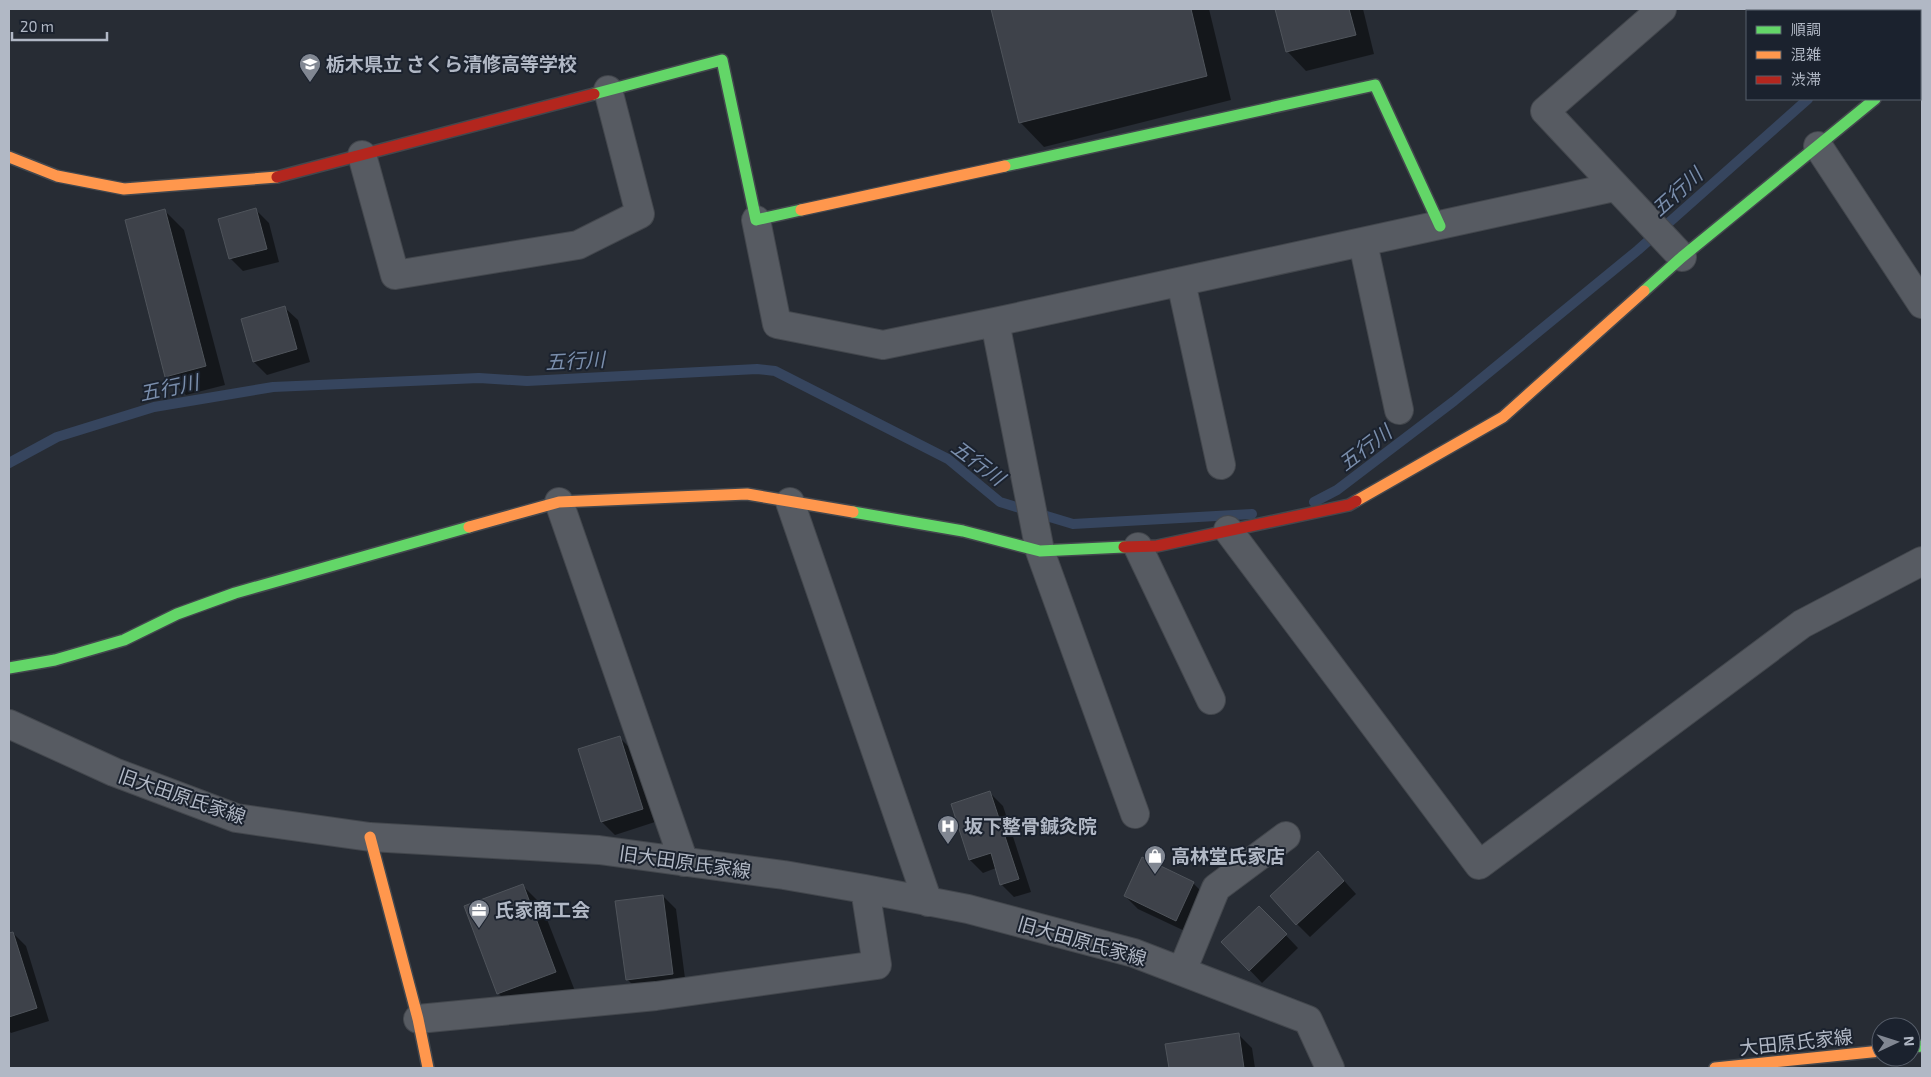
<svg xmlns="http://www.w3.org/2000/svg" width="1931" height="1077" viewBox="0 0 1931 1077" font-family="'Exo 2','Noto Sans JP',sans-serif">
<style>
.shadow{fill:#0007}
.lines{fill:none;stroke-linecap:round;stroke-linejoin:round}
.stream{stroke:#36455e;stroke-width:10}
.building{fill:#3e424a;stroke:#4f545b}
.street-casing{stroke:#43474d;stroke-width:30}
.fast-casing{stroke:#43474d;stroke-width:14}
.slow-casing{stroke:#43474d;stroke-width:14}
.jam-casing{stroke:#43474d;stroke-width:14}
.street{stroke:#575b62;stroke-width:28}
.fast{stroke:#63d668;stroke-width:11}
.slow{stroke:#ff974d;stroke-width:11}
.jam{stroke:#b3261e;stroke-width:11}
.labels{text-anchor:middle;stroke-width:4;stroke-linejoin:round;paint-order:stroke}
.poi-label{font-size:19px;font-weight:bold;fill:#b1b8c5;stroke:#1b222e;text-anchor:start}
.street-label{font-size:19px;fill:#b1b8c5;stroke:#1b222e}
.water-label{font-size:20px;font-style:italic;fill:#7a8eac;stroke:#1b222e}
</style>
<rect width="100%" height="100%" fill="#272c34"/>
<path class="shadow" d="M 992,9 L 1209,9 L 1231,100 L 1044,147 L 1020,122 Z
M 1277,9 L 1363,9 L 1374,54 L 1306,71 L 1287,51 Z
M 256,210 L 269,223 L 279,262 L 243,271 L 230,258 Z
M 165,211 L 184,230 L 225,385 L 186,395 L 167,376 Z
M 285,308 L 298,320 L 310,362 L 267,375 L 254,362 L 242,320 Z
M 619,737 L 632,750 L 655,822 L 615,835 L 602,822 L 580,750 Z
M 990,793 L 1003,806 L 1031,892 L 1014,897 L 1001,884 L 996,868 L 983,873 L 970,860 L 952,805 Z
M 1142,859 L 1193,883 L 1206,896 L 1189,933 L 1138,909 L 1125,896 Z
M 1331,866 L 1356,894 L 1310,937 L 1297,924 Z
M 522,885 L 541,904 L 575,991 L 518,1013 L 498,993 Z
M 663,896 L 676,909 L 686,986 L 640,992 L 627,979 Z
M 1259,907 L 1298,948 L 1262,983 L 1223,942 Z
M 13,933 L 26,946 L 49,1021 L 11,1033 L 9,1031 L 9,935 Z
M 1239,1035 L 1252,1048 L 1255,1068 L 1170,1068 L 1167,1045 Z"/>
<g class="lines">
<path class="stream" d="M 1899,11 L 1901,9
M 9,463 L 57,437 L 154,407 L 273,387 L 479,378 L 527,381 L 757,369 L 775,371 L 948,459 L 1000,502 L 1073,524 L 1252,514
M 1314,502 L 1337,490 L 1454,401 L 1638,250 L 1808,99"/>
</g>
<path class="building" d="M 991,9 L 1191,9 L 1207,76 L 1019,123 Z
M 1275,9 L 1349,9 L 1356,35 L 1286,52 Z
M 256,208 L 267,249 L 229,259 L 218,219 Z
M 165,209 L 206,366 L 165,377 L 125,220 Z
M 285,306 L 297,349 L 253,362 L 241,319 Z
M 620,736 L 643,809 L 601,822 L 578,749 Z
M 990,791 L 1019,879 L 1000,885 L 991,853 L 969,860 L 951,804 Z
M 1318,851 L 1344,881 L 1296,925 L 1270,896 Z
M 1142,857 L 1194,882 L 1176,921 L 1124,896 Z
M 523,884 L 556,972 L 497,994 L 464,906 Z
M 663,895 L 673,974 L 626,980 L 615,901 Z
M 1259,906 L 1287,934 L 1249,971 L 1221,942 Z
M 13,932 L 37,1008 L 9,1017 L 9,933 Z
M 1239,1033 L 1244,1068 L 1169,1068 L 1165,1044 Z"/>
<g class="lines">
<g class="street-casing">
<path id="street" d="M 1662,9 L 1545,111 L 1682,257
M 1920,62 L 1922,60
M 1818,146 L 1922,304
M 362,155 L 395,275 L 578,245 L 640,214 L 608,90
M 756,220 L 777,324 L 883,345 L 995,322 L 1614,187
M 1363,243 L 1399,410
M 1181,282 L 1221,465
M 995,322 L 1040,551 L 1135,814
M 559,502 L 684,862
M 790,502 L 928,902
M 1228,530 L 1479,865 L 1802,624 L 1922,561
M 1138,547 L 1211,700
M 9,724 L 114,772 L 236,818 L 370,837 L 599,850 L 784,875 L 865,889 L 968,909 L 1134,953 L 1308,1020 L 1330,1068
M 1182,971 L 1216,888 L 1286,836
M 418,1019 L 656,996 L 877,965 L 865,889"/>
</g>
<g class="fast-casing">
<path id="fast" d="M 594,94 L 722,60 L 756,220 L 801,210
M 1005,166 L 1375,85 L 1440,226
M 1644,291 L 1682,257 L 1875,99
M 853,512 L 963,531 L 1040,551 L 1124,547
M 9,668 L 55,660 L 124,640 L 177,614 L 235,593 L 469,527
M 1911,1047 L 1922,1046"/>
</g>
<g class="slow-casing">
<path id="slow" d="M 9,157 L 57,176 L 124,189 L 277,177
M 801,210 L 1005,166
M 1356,501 L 1503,417 L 1644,291
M 469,527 L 559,502 L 747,494 L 853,512
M 370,837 L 418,1019 L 428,1068
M 1715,1068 L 1881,1051"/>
</g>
<g class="jam-casing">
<path id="jam" d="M 277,177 L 594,94
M 1124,547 L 1157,546 L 1349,505 L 1356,501"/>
</g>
<use href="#street" class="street"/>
<use href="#fast" class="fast"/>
<use href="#slow" class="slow"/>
<use href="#jam" class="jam"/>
</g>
<defs>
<g id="school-pin" transform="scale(1.125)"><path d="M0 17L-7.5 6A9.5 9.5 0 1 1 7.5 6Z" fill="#818792" stroke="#1b222e"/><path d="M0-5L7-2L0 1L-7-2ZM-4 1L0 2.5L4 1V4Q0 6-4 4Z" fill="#fff"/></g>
<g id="hospital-pin" transform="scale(1.125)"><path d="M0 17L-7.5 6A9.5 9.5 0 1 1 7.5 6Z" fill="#818792" stroke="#1b222e"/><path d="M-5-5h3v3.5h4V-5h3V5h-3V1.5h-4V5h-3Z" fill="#fff"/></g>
<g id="shop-pin" transform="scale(1.125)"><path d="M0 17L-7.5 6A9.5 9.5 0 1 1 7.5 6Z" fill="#818792" stroke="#1b222e"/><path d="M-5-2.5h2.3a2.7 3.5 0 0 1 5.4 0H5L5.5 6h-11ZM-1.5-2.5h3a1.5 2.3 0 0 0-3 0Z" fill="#fff"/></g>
<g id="office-pin" transform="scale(1.125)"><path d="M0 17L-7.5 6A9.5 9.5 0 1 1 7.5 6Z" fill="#818792" stroke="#1b222e"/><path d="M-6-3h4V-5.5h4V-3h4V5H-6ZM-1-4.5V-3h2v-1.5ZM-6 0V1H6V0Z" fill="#fff"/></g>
</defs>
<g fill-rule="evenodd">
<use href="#school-pin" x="310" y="64"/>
<use href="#hospital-pin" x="948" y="826"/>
<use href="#shop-pin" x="1155" y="856"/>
<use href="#office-pin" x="479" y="910"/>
</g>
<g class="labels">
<g class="poi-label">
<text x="326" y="71">栃木県立 さくら清修高等学校</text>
<text x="964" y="833">坂下整骨鍼灸院</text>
<text x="1171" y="863">高林堂氏家店</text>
<text x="495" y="917">氏家商工会</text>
</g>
<g class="street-label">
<text transform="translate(182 796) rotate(19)" y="7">旧大田原氏家線</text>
<text transform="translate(685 862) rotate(8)" y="7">旧大田原氏家線</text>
<text transform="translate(1082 941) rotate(16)" y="7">旧大田原氏家線</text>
<text transform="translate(1796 1042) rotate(-6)" y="7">大田原氏家線</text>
</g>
<g class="water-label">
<text transform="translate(1677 192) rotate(-42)" y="7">五行川</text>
<text transform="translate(575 361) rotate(-3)" y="7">五行川</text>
<text transform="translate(169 388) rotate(-12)" y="7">五行川</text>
<text transform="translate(1365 448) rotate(-37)" y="7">五行川</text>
<text transform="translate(978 463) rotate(37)" y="7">五行川</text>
</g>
</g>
<rect width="1931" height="1077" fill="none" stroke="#b1b8c5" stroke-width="20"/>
<rect x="1746" y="10" width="175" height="90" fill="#1b222e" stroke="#575e6a"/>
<rect x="1756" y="26" width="25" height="8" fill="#63d668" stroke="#575e6a"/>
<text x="1791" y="35" font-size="15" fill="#b1b8c5">順調</text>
<rect x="1756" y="51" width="25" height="8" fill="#ff974d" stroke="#575e6a"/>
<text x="1791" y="60" font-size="15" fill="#b1b8c5">混雑</text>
<rect x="1756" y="76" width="25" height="8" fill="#b3261e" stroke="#575e6a"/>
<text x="1791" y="85" font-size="15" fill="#b1b8c5">渋滞</text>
<g transform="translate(1896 1042) rotate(86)"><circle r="24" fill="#1b222e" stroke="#575e6a"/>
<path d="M0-4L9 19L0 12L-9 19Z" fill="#818792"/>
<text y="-8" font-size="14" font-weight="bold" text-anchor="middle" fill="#b1b8c5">N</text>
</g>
<path d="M12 32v8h95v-8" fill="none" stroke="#b1b8c5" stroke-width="2.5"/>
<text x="20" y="32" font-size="15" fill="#b1b8c5" stroke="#1b222e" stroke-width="4" paint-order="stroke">20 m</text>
</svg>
